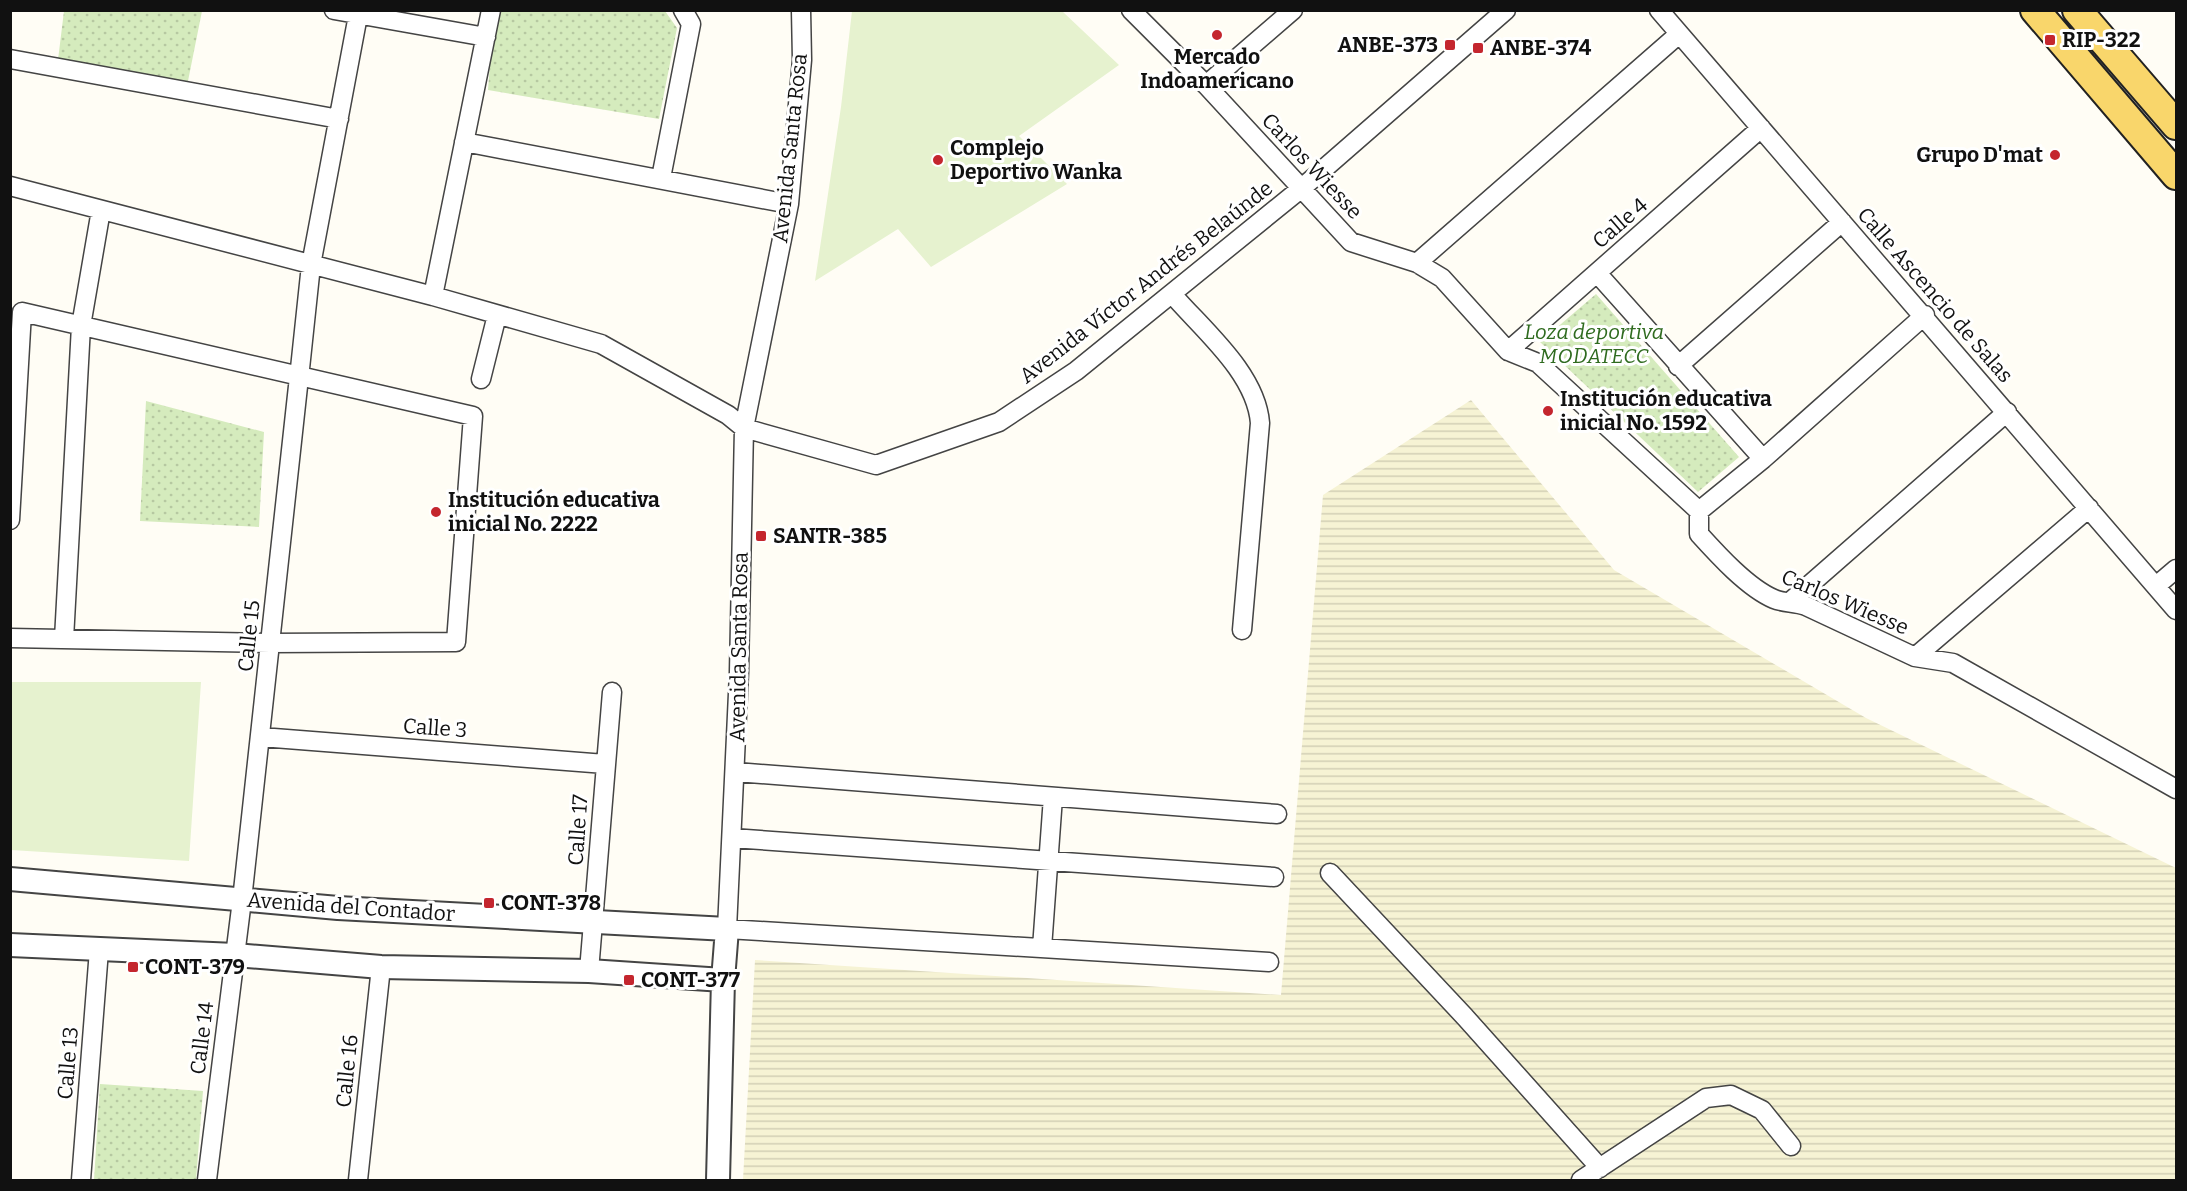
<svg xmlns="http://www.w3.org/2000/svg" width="2187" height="1191" viewBox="0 0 2187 1191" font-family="Bitter,serif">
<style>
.farmland{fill:url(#farmland-rules)}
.park{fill:url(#park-dots)}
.pitch{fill:#e6f2cf}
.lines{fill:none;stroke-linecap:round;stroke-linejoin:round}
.minor-casing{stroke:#444;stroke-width:21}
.tertiary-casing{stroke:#444;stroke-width:26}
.primary-casing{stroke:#222;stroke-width:32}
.minor{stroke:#fff;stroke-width:18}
.tertiary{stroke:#fff;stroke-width:22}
.primary{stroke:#f9d66b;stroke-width:28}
.poi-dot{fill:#c4262e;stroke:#fff;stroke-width:2}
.labels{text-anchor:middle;stroke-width:6;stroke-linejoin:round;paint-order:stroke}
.poi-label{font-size:21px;font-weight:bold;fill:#111;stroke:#fff;text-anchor:start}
.street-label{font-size:21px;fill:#111;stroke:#fff}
.park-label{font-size:21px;font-style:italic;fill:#2f6b1f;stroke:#fff}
</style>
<defs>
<pattern id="farmland-rules" width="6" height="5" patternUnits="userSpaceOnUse" patternTransform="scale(1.5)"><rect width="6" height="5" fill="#f6f3d4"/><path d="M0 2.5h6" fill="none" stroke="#d2cfb5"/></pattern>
<pattern id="park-dots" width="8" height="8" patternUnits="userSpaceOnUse" patternTransform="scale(1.5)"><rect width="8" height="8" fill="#d5ebbd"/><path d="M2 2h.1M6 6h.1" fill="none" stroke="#b6c8a1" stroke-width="1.8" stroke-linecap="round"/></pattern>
</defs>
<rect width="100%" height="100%" fill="#fffdf5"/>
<path class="farmland" d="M 1471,400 L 1614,570 L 1866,718 L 2176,868 L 2176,1180 L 743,1180 L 755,960 L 1281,995 L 1323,495 Z"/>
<path class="park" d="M 64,11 L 202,11 L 186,91 L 57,68 Z
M 494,11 L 665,11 L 677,28 L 659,119 L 488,90 Z
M 1596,294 L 1739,457 L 1698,492 L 1540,342 Z
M 146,401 L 264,432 L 259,527 L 140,521 Z
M 100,1084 L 203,1091 L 196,1180 L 94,1180 Z"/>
<path class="pitch" d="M 852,11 L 1062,11 L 1119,65 L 1019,136 L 1067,184 L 931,267 L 898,229 L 815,281 L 841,107 Z
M 11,682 L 201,682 L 189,861 L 11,850 Z"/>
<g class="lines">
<g class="minor-casing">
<path id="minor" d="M 334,10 L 486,37
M 801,10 L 802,60 L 789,204 L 744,428 L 739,672 L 727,929 L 1269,962
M 1131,10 L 1206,85 L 1351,242 L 1417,263 L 1442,278 L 1508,351 L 1538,363 L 1699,511 L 1699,534 C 1718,555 1748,588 1774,599 C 1783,603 1796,602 1806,606 L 1915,657 L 1953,663 L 2176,789
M 1659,10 L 2176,610
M 10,59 L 339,119
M 1206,85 L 1293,10
M 464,142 L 789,204
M 661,178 L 691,24 L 683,10
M 10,186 L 433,296 L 601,344 L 728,415 L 744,428 L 876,465 L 999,422 L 1076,371 L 1303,187 L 1506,10
M 1417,263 L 1679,34
M 1597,273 L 1763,459
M 1172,294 C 1203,330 1256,373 1260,423 L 1242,630
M 433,296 L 491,10
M 1508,351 L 1761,128
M 1678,366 L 1842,222
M 299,378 L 311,265 L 359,10
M 481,379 L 497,315
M 1699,511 L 1763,459 L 1925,315
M 10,520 L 22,312 L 473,416 L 456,642 L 270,643 L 10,638
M 2156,586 L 2176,569
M 1791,601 L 2007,412
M 64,639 L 81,326 L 101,210
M 1915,657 L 2089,508
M 261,737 L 605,764
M 736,772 L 1277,814
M 732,838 L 1274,877
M 1330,873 L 1465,1017 L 1600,1168
M 1042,948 L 1053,797
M 589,971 L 612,692
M 81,1180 L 99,950
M 207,1180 L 242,900 L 299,377
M 358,1180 L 381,967
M 1581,1180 L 1706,1098 L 1731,1095 L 1762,1110 L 1791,1146"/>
</g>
<g class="tertiary-casing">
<path id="tertiary" d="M 10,879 L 338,908 L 727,929 L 723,980 L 718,1180
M 10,945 L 235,955 L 381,967 L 589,971 L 723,980"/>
</g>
<g class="primary-casing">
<path id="primary" d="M 2035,10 L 2176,175
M 2077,10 L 2176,125"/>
</g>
<use href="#minor" class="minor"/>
<use href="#tertiary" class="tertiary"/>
<use href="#primary" class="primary"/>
</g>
<g class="poi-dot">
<circle cx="1217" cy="35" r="6"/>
<rect x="2044" y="34" width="12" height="12" rx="3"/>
<rect x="1444" y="39" width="12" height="12" rx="3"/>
<rect x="1472" y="42" width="12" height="12" rx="3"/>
<circle cx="2055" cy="155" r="6"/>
<circle cx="938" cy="160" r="6"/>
<circle cx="1548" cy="411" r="6"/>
<circle cx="436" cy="512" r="6"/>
<rect x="755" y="530" width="12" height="12" rx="3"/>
<rect x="483" y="897" width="12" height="12" rx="3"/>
<rect x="127" y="961" width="12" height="12" rx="3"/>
<rect x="623" y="974" width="12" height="12" rx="3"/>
</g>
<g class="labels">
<g class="poi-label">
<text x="2062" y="47">RIP-322</text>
<text x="1438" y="52" text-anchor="end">ANBE-373</text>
<text x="1490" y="55">ANBE-374</text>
<text x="1217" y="64" text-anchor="middle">Mercado<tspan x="1217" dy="24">Indoamericano</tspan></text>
<text x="950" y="155">Complejo<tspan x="950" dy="24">Deportivo Wanka</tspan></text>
<text x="2043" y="162" text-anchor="end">Grupo D'mat</text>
<text x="1560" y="406">Institución educativa<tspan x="1560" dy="24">inicial No. 1592</tspan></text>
<text x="448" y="507">Institución educativa<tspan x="448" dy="24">inicial No. 2222</tspan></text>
<text x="773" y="543">SANTR-385</text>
<text x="501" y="910">CONT-378</text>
<text x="145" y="974">CONT-379</text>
<text x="641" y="987">CONT-377</text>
</g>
<g class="street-label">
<text transform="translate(790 148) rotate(-84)" y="7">Avenida Santa Rosa</text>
<text transform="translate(1312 166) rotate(47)" y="7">Carlos Wiesse</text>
<text transform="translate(1620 223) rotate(-41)" y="7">Calle 4</text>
<text transform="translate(1146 282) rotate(-38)" y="7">Avenida Víctor Andrés Belaúnde</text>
<text transform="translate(1935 295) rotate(49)" y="7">Calle Ascencio de Salas</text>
<text transform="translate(1845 602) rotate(23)" y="7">Carlos Wiesse</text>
<text transform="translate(249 636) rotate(-84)" y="7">Calle 15</text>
<text transform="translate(739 647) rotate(-89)" y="7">Avenida Santa Rosa</text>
<text transform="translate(435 728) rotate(4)" y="7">Calle 3</text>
<text transform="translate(578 830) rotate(-86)" y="7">Calle 17</text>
<text transform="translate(351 907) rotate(4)" y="7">Avenida del Contador</text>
<text transform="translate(202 1038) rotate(-83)" y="7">Calle 14</text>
<text transform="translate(68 1063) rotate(-85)" y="7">Calle 13</text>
<text transform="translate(347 1071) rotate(-84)" y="7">Calle 16</text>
</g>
<g class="park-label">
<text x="1594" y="339">Loza deportiva<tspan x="1594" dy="24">MODATECC</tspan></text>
</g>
</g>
<rect width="2187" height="1191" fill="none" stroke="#111111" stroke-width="24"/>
</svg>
